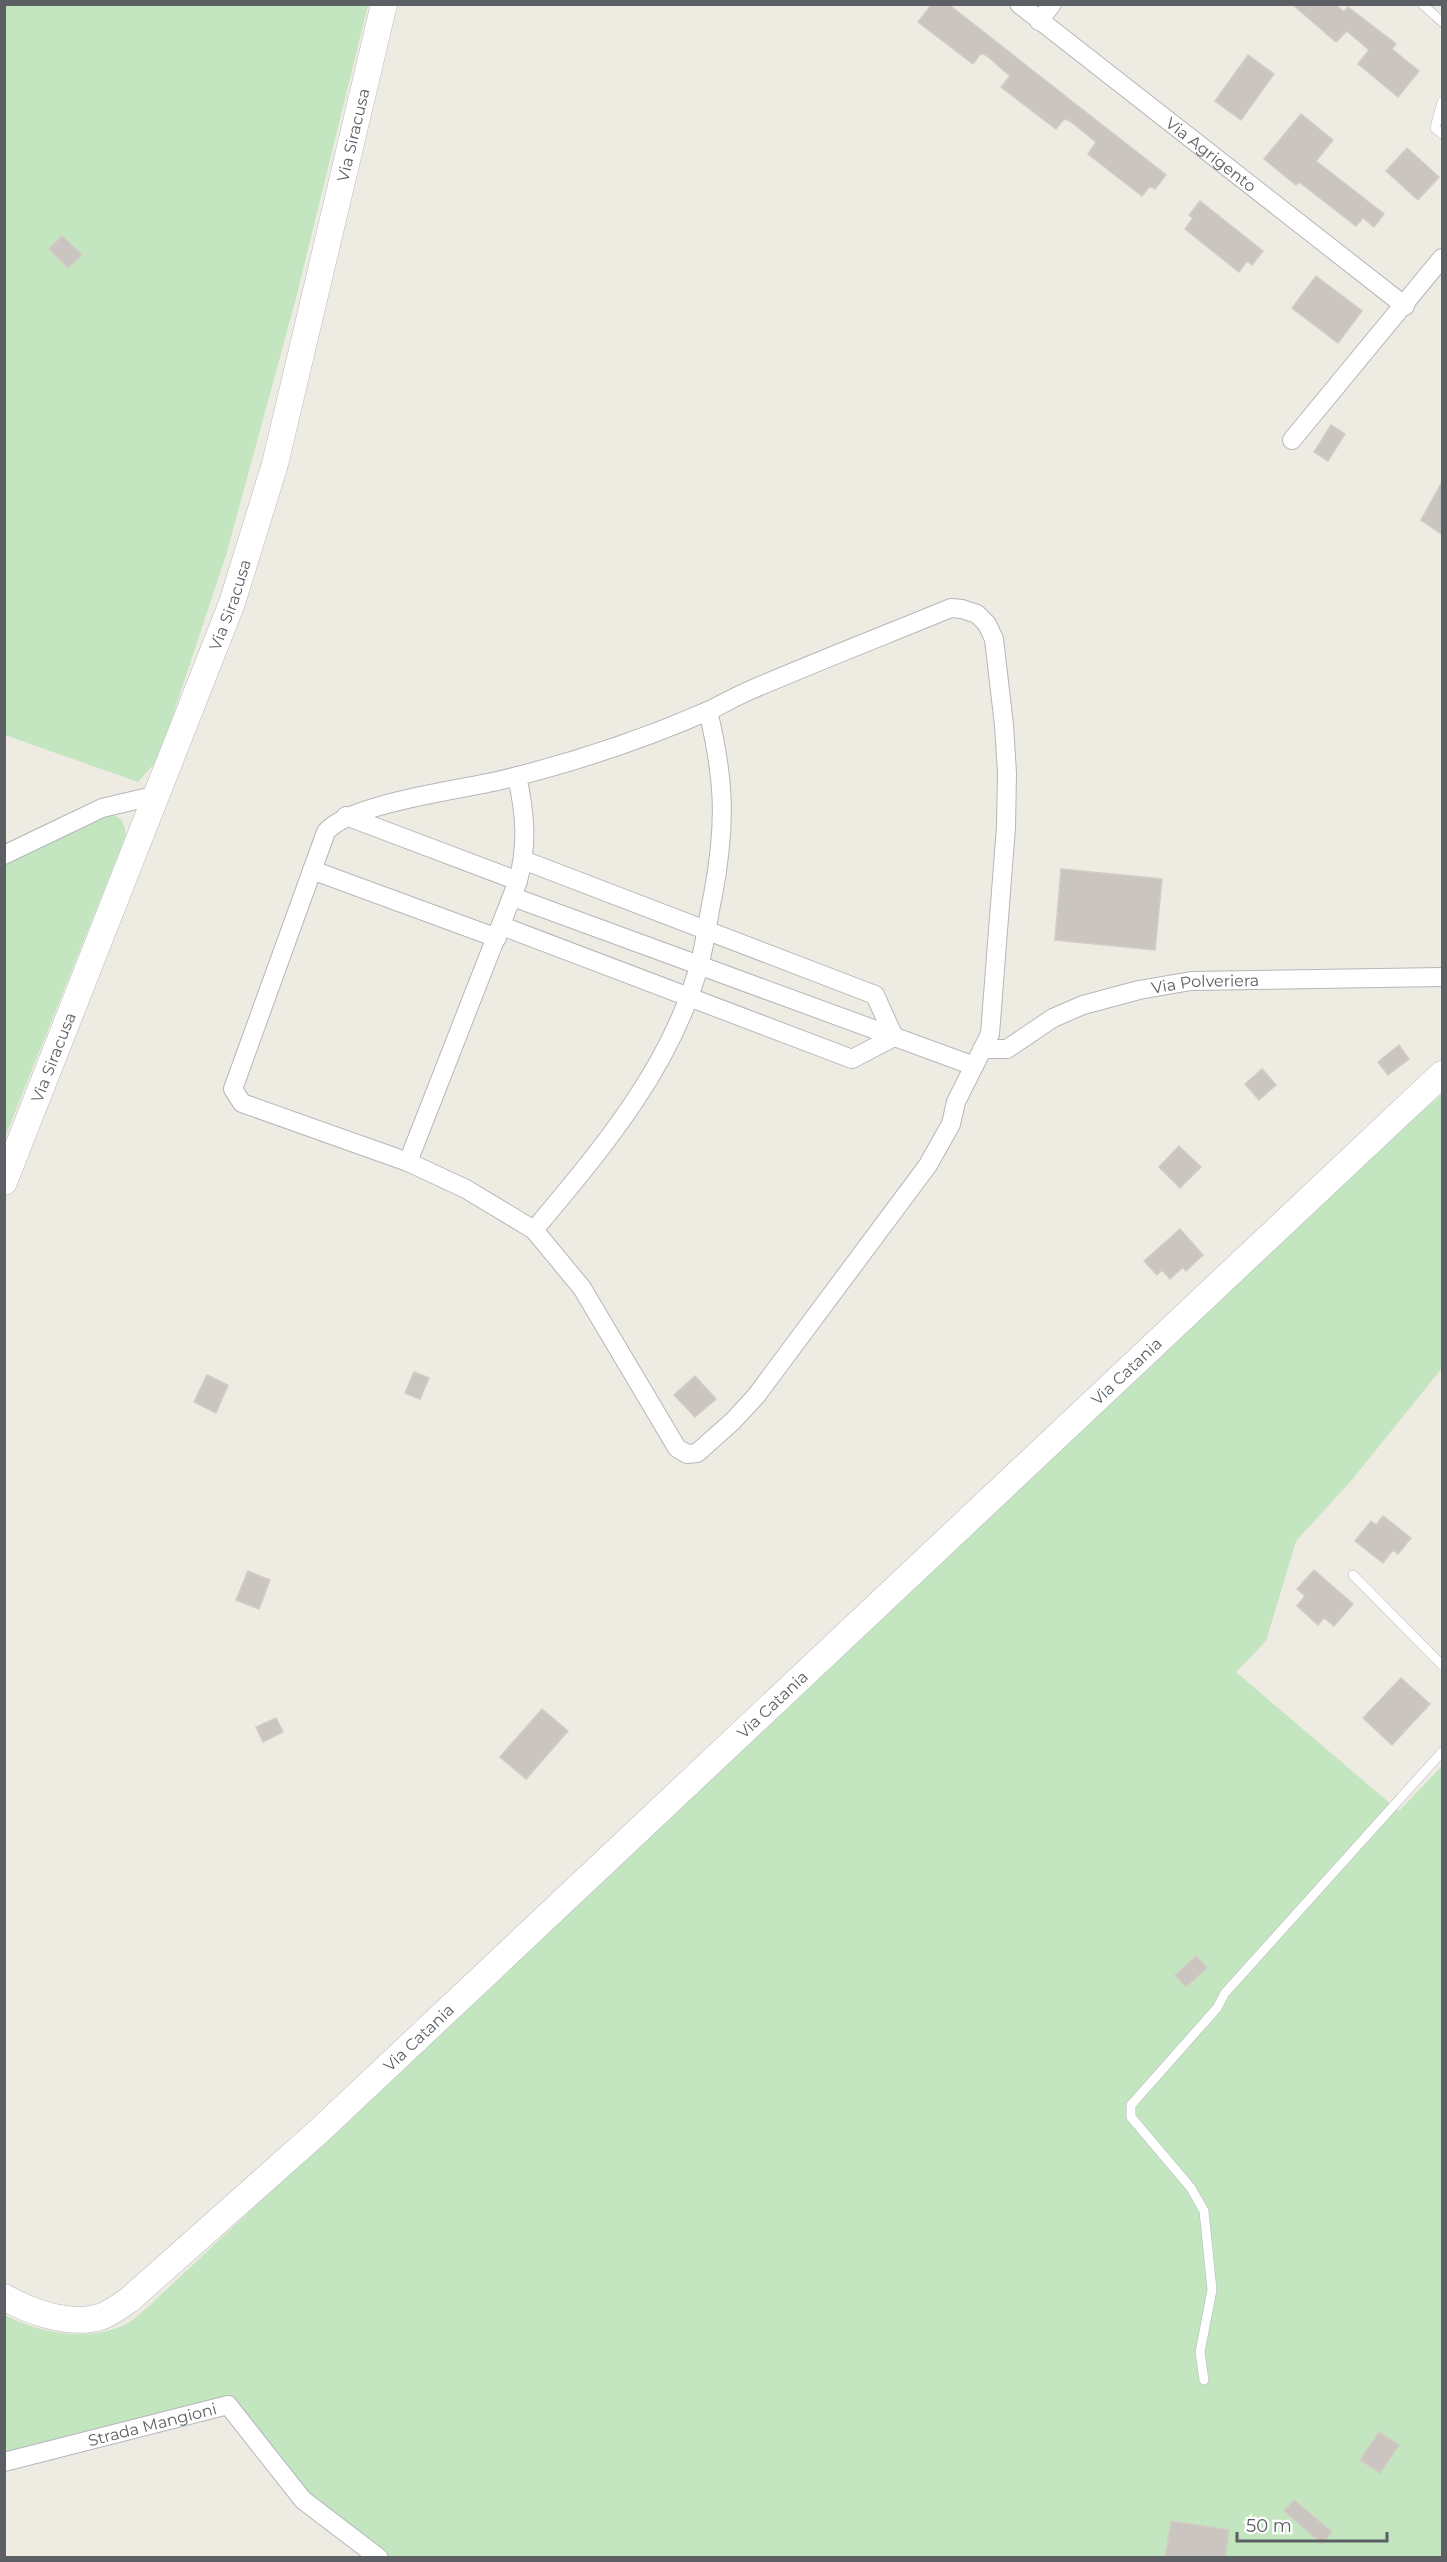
<svg xmlns="http://www.w3.org/2000/svg" width="1447" height="2562" viewBox="0 0 1447 2562" font-family="Montserrat,sans-serif">
<style>
.green{fill:#c3e5c0}
.building{fill:#cac5c1;stroke:#d3ccc2;stroke-width:1.5}
.lines{fill:none;stroke-linecap:round;stroke-linejoin:round}
.lane-casing{stroke:#b4b7ba;stroke-width:10}
.street-casing{stroke:#b4b7ba;stroke-width:20}
.secondary-casing{stroke:#b5b9bd;stroke-width:27}
.lane{stroke:#fff;stroke-width:9}
.street{stroke:#fff;stroke-width:18}
.secondary{stroke:#fff;stroke-width:26}
.labels{text-anchor:middle;stroke-width:4.5;stroke-linejoin:round;paint-order:stroke}
.street-label{font-size:16px;fill:#5c6064;stroke:#fff}
</style>
<rect width="100%" height="100%" fill="#eeebe3"/>
<path class="green" d="M 4,5 L 368,5 L 296,298 L 227,552 L 168,730 L 154,764 L 138,782 L 5,735 Z
M 109,814 C 122,817 124,822 126,835 L 5,1137 L 5,864 Z
M 1442,1094 L 1442,1368 L 1351,1481 L 1296,1541 L 1266,1641 L 1236,1672 L 1399,1811 L 1442,1766 L 1442,2557 L 385,2557 L 381,2551 L 309,2493 L 233,2396 L 5,2458 L 5,2315 C 37,2333 89,2342 124,2325 C 133,2321 142,2312 150,2305 L 1401,1130 Z"/>
<path class="building" d="M 932,4 L 948,4 L 1166,175 L 1155,189 L 1150,186 L 1142,196 L 1088,154 L 1096,142 L 1070,121 L 1064,119 L 1056,129 L 1001,87 L 1010,76 L 987,56 L 981,53 L 973,64 L 918,22 Z
M 1292,4 L 1335,4 L 1344,12 L 1348,7 L 1396,44 L 1392,49 L 1419,71 L 1398,97 L 1358,64 L 1369,50 L 1347,31 L 1336,42 Z
M 1248,55 L 1274,74 L 1241,120 L 1215,101 Z
M 1301,114 L 1333,140 L 1316,161 L 1384,214 L 1374,227 L 1363,218 L 1356,226 L 1299,182 L 1296,185 L 1264,159 Z
M 1407,148 L 1439,177 L 1418,200 L 1386,171 Z
M 1200,201 L 1263,251 L 1252,265 L 1247,261 L 1239,272 L 1185,229 L 1193,218 L 1189,215 Z
M 62,236 L 82,255 L 68,268 L 49,249 Z
M 1316,276 L 1362,311 L 1338,343 L 1292,308 Z
M 1331,425 L 1345,434 L 1328,461 L 1314,452 Z
M 1443,480 L 1443,535 L 1421,520 Z
M 1061,869 L 1162,879 L 1155,950 L 1055,940 Z
M 1399,1045 L 1409,1059 L 1388,1075 L 1378,1062 Z
M 1262,1069 L 1276,1085 L 1259,1100 L 1245,1084 Z
M 1179,1146 L 1201,1167 L 1180,1188 L 1159,1167 Z
M 1180,1229 L 1203,1255 L 1186,1271 L 1183,1267 L 1170,1279 L 1162,1270 L 1157,1275 L 1144,1261 Z
M 414,1372 L 429,1378 L 420,1399 L 405,1393 Z
M 207,1375 L 228,1385 L 216,1413 L 194,1402 Z
M 695,1376 L 716,1399 L 695,1417 L 674,1395 Z
M 1383,1516 L 1411,1538 L 1398,1554 L 1393,1550 L 1383,1563 L 1355,1541 L 1371,1521 L 1376,1525 Z
M 1314,1570 L 1353,1604 L 1334,1626 L 1324,1618 L 1318,1625 L 1297,1606 L 1305,1596 L 1297,1589 Z
M 248,1571 L 270,1580 L 259,1609 L 236,1600 Z
M 1401,1678 L 1430,1704 L 1392,1745 L 1363,1718 Z
M 542,1709 L 568,1731 L 526,1779 L 500,1757 Z
M 276,1718 L 283,1732 L 263,1742 L 256,1727 Z
M 1196,1956 L 1207,1968 L 1186,1987 L 1175,1975 Z
M 1379,2432 L 1399,2445 L 1380,2473 L 1360,2460 Z
M 1294,2500 L 1332,2532 L 1322,2544 L 1284,2511 Z
M 1171,2521 L 1229,2530 L 1225,2558 L 1165,2558 Z"/>
<g class="lines">
<g class="lane-casing">
<path id="lane" d="M 1422,4 L 1442,22
M 1442,102 L 1435,128 L 1442,134
M 1353,1575 L 1442,1665
M 1204,2380 L 1200,2352 L 1212,2290 L 1204,2211 L 1191,2188 L 1131,2117 L 1131,2105 L 1217,2008 L 1225,1993 L 1442,1752"/>
</g>
<g class="street-casing">
<g id="street">
<path id="s1" d="M 1019,4 L 1405,306"/>
<path d="M 1039,21 L 1052,4"/>
<path d="M 1292,440 L 1442,258"/>
<path d="M 951,608 L 962,609 L 977,614 L 987,624 L 994,639 L 1004,725 L 1007,773 L 1006,827 L 990,1034 L 956,1102 L 951,1124 L 928,1165 L 756,1396 L 733,1421 L 697,1453 L 687,1454 L 677,1448 L 582,1288 L 534,1230 L 466,1189 L 408,1162 L 242,1103 L 233,1089 L 326,832 C 347,805 455,790 493,782 C 566,765 639,741 708,711 C 723,704 738,695 753,689 C 818,661 885,635 951,608 Z"/>
<path d="M 346,816 L 518,881"/>
<path d="M 4,855 L 102,808 L 157,795"/>
<path d="M 312,870 L 497,938"/>
<path d="M 513,897 L 974,1066"/>
<path d="M 502,926 L 852,1059 L 894,1037 L 875,995 L 523,860"/>
<path id="s2" d="M 982,1049 L 1007,1049 L 1053,1018 L 1083,1005 L 1139,990 L 1191,981 L 1442,977"/>
<path d="M 408,1162 L 518,881 C 528,844 525,813 517,776"/>
<path d="M 534,1230 C 601,1150 673,1066 700,962 C 706,940 708,917 713,895 C 726,825 725,781 708,711"/>
<path id="s3" d="M 4,2462 L 228,2405 L 303,2500 L 379,2558"/>
</g>
</g>
<g class="secondary-casing">
<g id="secondary">
<path id="s4" d="M 4,1182 L 232,603 L 275,464 L 384,4"/>
<path id="s5" d="M 4,2297 C 30,2312 70,2326 100,2317 C 110,2314 120,2306 129,2300 L 318,2132 L 1442,1074"/>
</g>
</g>
<use href="#lane" class="lane"/>
<use href="#street" class="street"/>
<use href="#secondary" class="secondary"/>
</g>
<g class="labels">
<g class="street-label">
<text dy="6" stroke="none"><textPath href="#s4" startOffset="1106">Via Siracusa</textPath></text>
<text dy="6" stroke="none"><textPath href="#s1" startOffset="244">Via Agrigento</textPath></text>
<text dy="6" stroke="none"><textPath href="#s4" startOffset="620">Via Siracusa</textPath></text>
<text dy="6" stroke="none"><textPath href="#s2" startOffset="238">Via Polveriera</textPath></text>
<text dy="6" stroke="none"><textPath href="#s4" startOffset="134">Via Siracusa</textPath></text>
<text dy="6" stroke="none"><textPath href="#s5" startOffset="1497">Via Catania</textPath></text>
<text dy="6" stroke="none"><textPath href="#s5" startOffset="1011">Via Catania</textPath></text>
<text dy="6" stroke="none"><textPath href="#s5" startOffset="525">Via Catania</textPath></text>
<text dy="6" stroke="none"><textPath href="#s3" startOffset="153">Strada Mangioni</textPath></text>
</g>
</g>
<rect width="1447" height="2562" fill="none" stroke="#5c6064" stroke-width="12"/>
<path d="M1237 2532v9h150v-9" fill="none" stroke="#5c6064" stroke-width="3"/>
<text x="1246" y="2532" font-size="18" fill="#5c6064" stroke="#ffffff" stroke-width="4.5" paint-order="stroke">50 m</text>
</svg>
